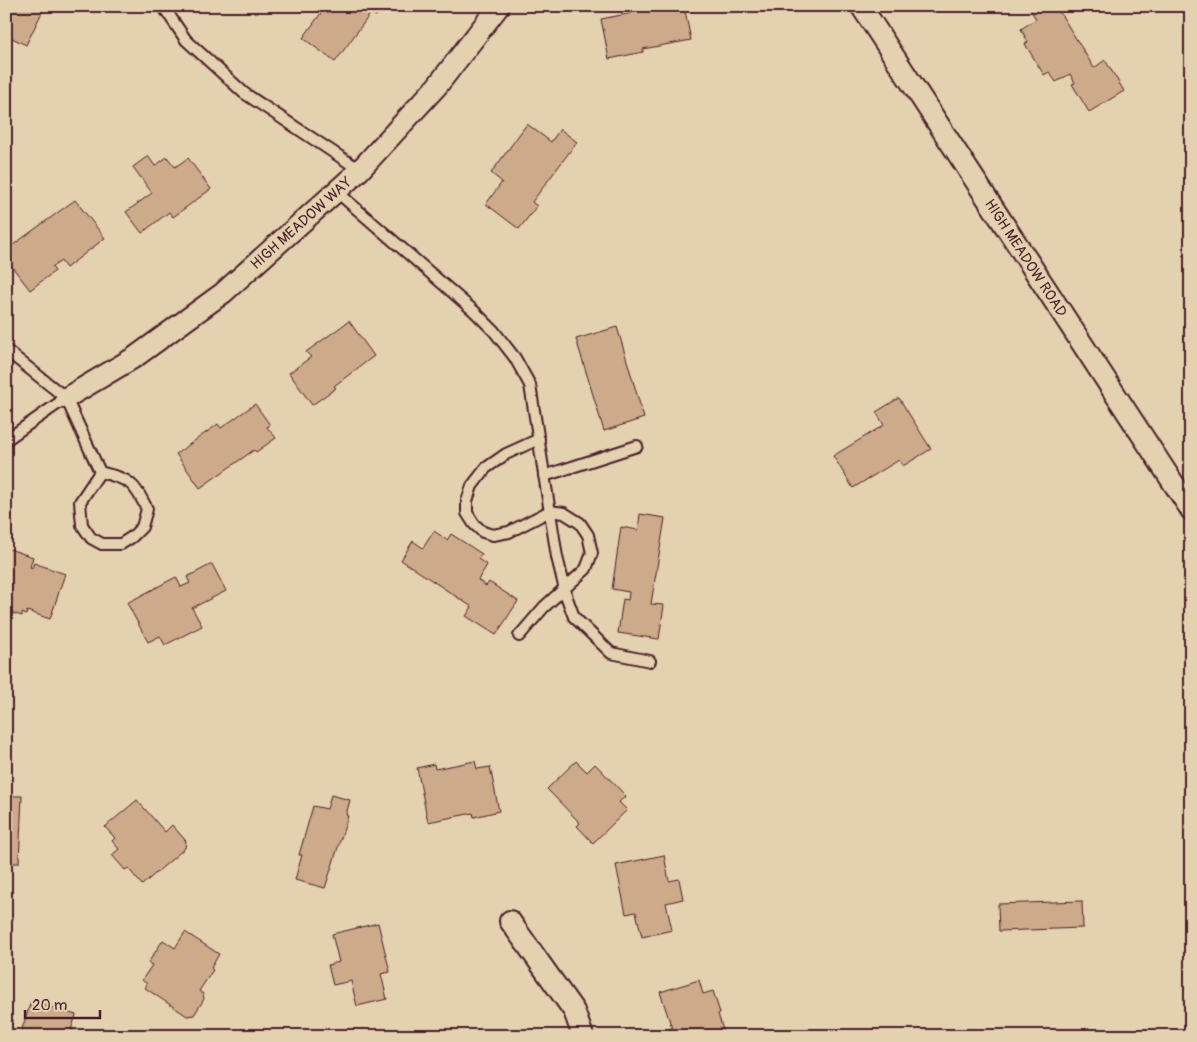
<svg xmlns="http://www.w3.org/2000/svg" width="1197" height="1042" viewBox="0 0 1197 1042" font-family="Pangolin,sans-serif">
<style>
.building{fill:#cdaa89;stroke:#4a1f2b}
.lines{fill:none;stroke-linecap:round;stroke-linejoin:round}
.service-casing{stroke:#4a1f2b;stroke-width:14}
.minor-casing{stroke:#4a1f2b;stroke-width:24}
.service{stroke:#e3d1af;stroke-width:10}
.minor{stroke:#e3d1af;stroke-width:20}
.labels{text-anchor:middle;stroke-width:4;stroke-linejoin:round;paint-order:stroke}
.street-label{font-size:15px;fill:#4a1f2b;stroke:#e3d1af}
</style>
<rect width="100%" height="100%" fill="#e3d1af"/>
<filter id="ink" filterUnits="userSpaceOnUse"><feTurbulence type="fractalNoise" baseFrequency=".02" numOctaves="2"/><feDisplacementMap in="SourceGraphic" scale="10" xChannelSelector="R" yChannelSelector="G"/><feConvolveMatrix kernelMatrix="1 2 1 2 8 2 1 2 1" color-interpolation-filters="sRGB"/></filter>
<g filter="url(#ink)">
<path class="building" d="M 6,6 L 45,6 L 26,45 L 6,35 Z
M 326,6 L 383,6 L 376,16 L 371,13 L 335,62 L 303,38 Z
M 684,6 L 691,40 L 643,49 L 643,52 L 609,59 L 601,19 L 632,13 L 631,7 L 633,6 Z
M 1035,6 L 1056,6 L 1094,68 L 1105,60 L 1124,91 L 1089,112 L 1072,84 L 1075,83 L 1070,74 L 1056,82 L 1049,72 L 1044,75 L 1025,44 L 1028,42 L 1021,29 L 1036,19 L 1030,9 Z
M 527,124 L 551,142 L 560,129 L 577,142 L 532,202 L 537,206 L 519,229 L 486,204 L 502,182 L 491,173 Z
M 148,156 L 155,166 L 167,157 L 175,167 L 188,158 L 211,189 L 173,217 L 169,212 L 142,233 L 126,212 L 152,193 L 133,167 Z
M 75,200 L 105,238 L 66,268 L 61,261 L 52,267 L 55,271 L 30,290 L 6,259 L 6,250 Z
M 349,321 L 374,356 L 334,386 L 336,388 L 312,405 L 289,373 L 311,357 L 306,352 Z
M 617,327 L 644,418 L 604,431 L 576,339 Z
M 899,398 L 931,449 L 903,466 L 899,460 L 853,488 L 833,456 L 884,425 L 876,412 Z
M 255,404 L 270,425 L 267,427 L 276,438 L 256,452 L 254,450 L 200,488 L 176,454 L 218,424 L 221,428 Z
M 640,514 L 665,518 L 651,604 L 664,605 L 659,639 L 618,633 L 623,599 L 628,600 L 629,592 L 612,589 L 621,527 L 638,530 Z
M 434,531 L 447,540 L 451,534 L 482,554 L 478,559 L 487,565 L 478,580 L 486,586 L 489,582 L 518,601 L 496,635 L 466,616 L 472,607 L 401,560 L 413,541 L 423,548 Z
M 6,548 L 33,557 L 30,567 L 32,568 L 34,563 L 65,574 L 50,619 L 27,611 L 26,615 L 22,613 L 22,616 L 6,611 Z
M 212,564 L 226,591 L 192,608 L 202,626 L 165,645 L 160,636 L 148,642 L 127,603 L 176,577 L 181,587 L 190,583 L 187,577 Z
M 475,761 L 477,769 L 490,767 L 499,811 L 474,817 L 473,813 L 428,822 L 417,768 L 434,764 L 435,769 Z
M 576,761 L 587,772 L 595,764 L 626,796 L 619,802 L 627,810 L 593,843 L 577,826 L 580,823 L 547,789 Z
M 331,795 L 350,800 L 346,815 L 348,816 L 325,888 L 295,880 L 302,855 L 299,855 L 313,806 L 327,809 Z
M 6,796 L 22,796 L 19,863 L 6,863 Z
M 137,800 L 165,832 L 172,825 L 186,841 L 185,848 L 142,885 L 128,868 L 125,870 L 112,855 L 119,849 L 112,841 L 115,838 L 105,827 Z
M 664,855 L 669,881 L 679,879 L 683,899 L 666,903 L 672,930 L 642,937 L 636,912 L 626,914 L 616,865 Z
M 1082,901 L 1083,928 L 999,931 L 998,904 Z
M 378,923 L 390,972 L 381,974 L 387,999 L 357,1006 L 351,981 L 333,985 L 328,965 L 339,962 L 332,934 Z
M 185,932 L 219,954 L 211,968 L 213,970 L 199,991 L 203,994 L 204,999 L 194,1015 L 187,1016 L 145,988 L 147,984 L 142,980 L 152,965 L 148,963 L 163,940 L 175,948 Z
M 699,980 L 703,994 L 713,991 L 720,1013 L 718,1014 L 725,1036 L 664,1036 L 662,1031 L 672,1028 L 660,992 Z
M 31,1001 L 76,1015 L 71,1030 L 82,1033 L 81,1036 L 25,1036 L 25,1034 L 21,1032 Z"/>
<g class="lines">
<g class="service-casing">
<path id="service" d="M 163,6 L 186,40 L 244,93 L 360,170
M 336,191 L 474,311 L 494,331 L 515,358 L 530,385 L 557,557 L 567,598 L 574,617 L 611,653 L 650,661
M 6,350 L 66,398 L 100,472 C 130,480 133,481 147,509 L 142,527 L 132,537 L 121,544 L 102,544 L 91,538 L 82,525 L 80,502 L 100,472
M 6,440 L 66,398
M 544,476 L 637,446
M 519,636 L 544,607 L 586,569 L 592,553 L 588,535 L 580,523 L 564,513 L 550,511 L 509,532 L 493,535 L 483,532 L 474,524 L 467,513 L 467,501 L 472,486 L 486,468 L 506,454 L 539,439"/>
</g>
<g class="minor-casing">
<g id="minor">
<path id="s1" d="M 861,6 L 1191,510"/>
<path id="s2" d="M 66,398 L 135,357 L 223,293 L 360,170 L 437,86 L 499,6"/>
<path d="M 510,921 L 574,1011 L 583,1036"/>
</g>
</g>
<use href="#service" class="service"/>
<use href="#minor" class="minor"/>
</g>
</g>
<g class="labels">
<g class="street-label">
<text dy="5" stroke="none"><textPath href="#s2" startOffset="294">HIGH MEADOW WAY</textPath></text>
<text dy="5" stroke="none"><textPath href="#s1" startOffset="301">HIGH MEADOW ROAD</textPath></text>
</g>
</g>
<rect width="1197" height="1042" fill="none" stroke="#e3d1af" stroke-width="25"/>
<rect x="12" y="12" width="1172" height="1017" fill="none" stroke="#4a1f2b" stroke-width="2" filter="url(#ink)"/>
<path d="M25 1010v8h75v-8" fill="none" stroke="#4a1f2b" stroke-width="2.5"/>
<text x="32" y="1010" font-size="15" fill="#4a1f2b" stroke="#e3d1af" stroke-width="4" paint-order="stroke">20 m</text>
</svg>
